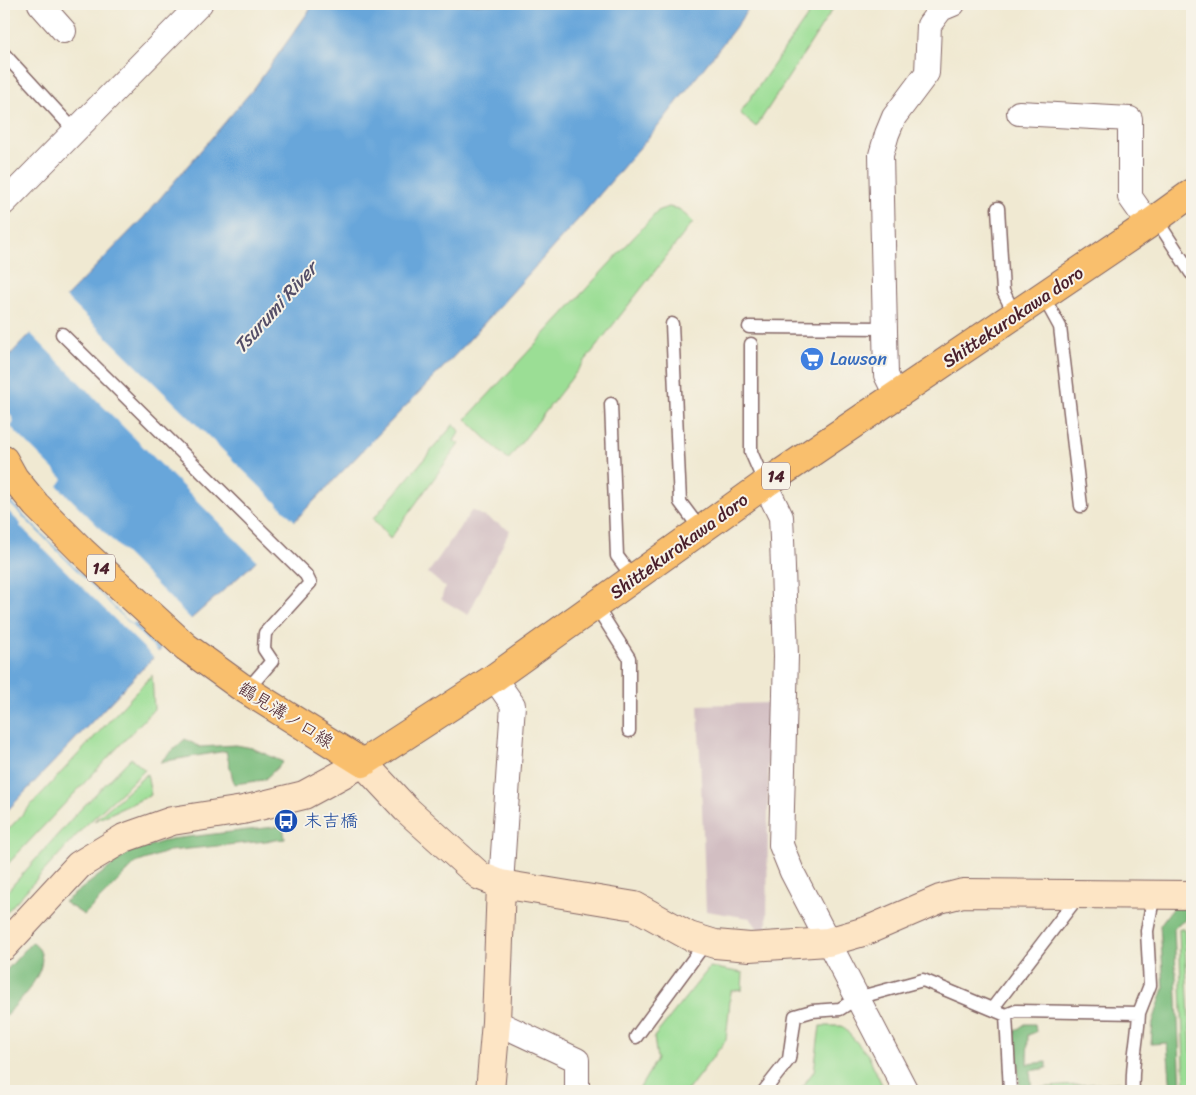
<svg xmlns="http://www.w3.org/2000/svg" width="1196" height="1095" viewBox="0 0 1196 1095" font-family="Sriracha,'Klee One',sans-serif">
<style>
.industrial{fill:#d2bec2}
.green{fill:#9bde95;stroke:#727e60}
.forest{fill:#7cbd7e;stroke:#636e54}
.water{fill:#67a6da;stroke:#586282}
.pier{fill:#f0e9d2}
.lines{fill:none;stroke-linecap:round;stroke-linejoin:round}
.lane-casing{stroke:#846665;stroke-width:15}
.street-casing{stroke:#846665;stroke-width:26}
.secondary-casing{stroke:#846665;stroke-width:30}
.primary-casing{stroke:#846665;stroke-width:30}
.lane{stroke:#fff;stroke-width:12}
.street{stroke:#fff;stroke-width:24}
.secondary{stroke:#fde5c5;stroke-width:28}
.primary{stroke:#f9bf6d;stroke-width:28}
.labels{text-anchor:middle;stroke-width:4;stroke-linejoin:round;paint-order:stroke}
.shield{fill:#f7f3e8;stroke:#7e5f64;stroke-width:1}
.shield-label{font-size:16px;font-weight:bold;fill:#4a1f2b}
.street-label{font-size:18px;fill:#4a1f2b;stroke:#f7f3e8}
.shop-label{font-size:18px;fill:#366cbe;stroke:#f7f3e8;text-anchor:start}
.transit-label{font-size:18px;fill:#164399;stroke:#f7f3e8;text-anchor:start}
.water-label{font-size:19px;font-style:italic;fill:#544e68;stroke:#f7f3e8}
</style>
<rect width="100%" height="100%" fill="#f7f3e8"/>
<filter id="ink" filterUnits="userSpaceOnUse"><feTurbulence type="fractalNoise" baseFrequency=".02" numOctaves="2"/><feDisplacementMap in="SourceGraphic" scale="10" xChannelSelector="R" yChannelSelector="G"/><feConvolveMatrix kernelMatrix="1 2 1 2 8 2 1 2 1" color-interpolation-filters="sRGB"/></filter>
<filter id="wash" filterUnits="userSpaceOnUse"><feTurbulence type="fractalNoise" baseFrequency=".0096" numOctaves="4" result="noise"/><feDisplacementMap in="SourceGraphic" scale="20" xChannelSelector="R" yChannelSelector="G"/><feGaussianBlur stdDeviation="1.12" result="paint"/><feColorMatrix in="noise" values="0 0 0 0 0 0 0 0 0 0 0 0 0 0 0 0 0 1.4 0 .05"/><feComposite in="paint" operator="in"/></filter>
<g filter="url(#wash)">
<rect width="100%" height="100%" fill="#f0e9d2"/>
<path class="industrial" d="M 472,510 L 510,530 L 468,615 L 441,599 L 445,587 L 428,573 Z
M 769,703 L 767,930 L 759,930 L 750,918 L 706,911 L 698,705 Z"/>
<path class="green" d="M 816,4 L 836,4 L 756,127 L 740,113 Z
M 669,207 L 679,209 L 693,222 L 508,460 L 466,419 L 659,210 Z
M 454,424 L 460,431 L 454,441 L 459,444 L 390,539 L 373,519 Z
M 152,675 L 154,709 L 4,868 L 4,834 Z
M 131,758 L 145,770 L 84,827 L 4,915 L 4,895 L 76,814 Z
M 147,774 L 151,795 L 94,821 Z
M 1179,929 L 1184,929 L 1192,1066 L 1192,1091 L 1185,1091 Z
M 710,967 L 743,973 L 742,990 L 731,991 L 726,1040 L 687,1091 L 638,1091 L 657,1059 L 654,1037 Z
M 820,1026 L 842,1026 L 868,1055 L 885,1091 L 799,1091 L 814,1071 Z
M 1122,1082 L 1121,1091 L 1035,1091 L 1035,1088 Z"/>
<path class="forest" d="M 185,739 L 200,747 L 236,745 L 252,748 L 283,762 L 264,780 L 234,784 L 226,751 L 160,762 Z
M 283,826 L 285,839 L 169,851 L 136,863 L 84,915 L 64,902 L 130,852 L 171,839 Z
M 1174,906 L 1187,906 L 1185,920 L 1174,928 L 1181,1091 L 1171,1091 L 1167,1043 L 1151,1044 L 1153,1022 L 1164,988 L 1160,925 Z
M 32,942 C 35,945 39,948 40,951 C 50,972 16,1004 4,1018 L 4,973 Z
M 1025,1024 L 1035,1024 L 1036,1032 L 1028,1035 L 1027,1064 L 1047,1062 L 1047,1068 L 1030,1071 L 1032,1091 L 1020,1091 L 1015,1031 Z"/>
<path class="water" d="M 314,4 L 751,4 L 738,24 L 660,124 L 583,214 L 459,351 L 250,567 L 184,625 L 4,814 L 4,361 L 144,217 L 255,87 Z"/>
<path class="pier" d="M 64,295 L 297,523 L 258,562 L 29,332 Z
M 4,403 L 14,421 L 11,427 L 63,479 L 58,486 L 193,621 L 163,650 L 134,622 L 133,626 L 4,495 Z
M 4,498 L 160,654 L 155,659 L 20,526 L 21,524 L 4,507 Z"/>
</g>
<g filter="url(#ink)">
<g class="lines">
<g class="lane-casing">
<path id="lane" d="M 4,54 L 74,130
M 998,208 L 1003,291 L 1015,315
M 1156,219 L 1191,273 L 1192,273
M 1043,296 L 1060,327 L 1081,506
M 672,324 L 680,502 L 701,530
M 749,327 L 885,328
M 62,334 L 306,575 L 310,583 L 265,633 L 264,649 L 272,661 L 247,690
M 751,344 L 751,452 L 765,484
M 611,404 L 617,556 L 634,579
M 596,606 L 629,658 L 629,731
M 992,1009 L 1080,894
M 1006,1015 L 1010,1091
M 636,1037 L 706,942
M 764,1091 L 789,1059 L 795,1016 L 812,1011 L 840,1009 L 857,998 L 923,980 L 1006,1015 L 1016,1011 L 1139,1013 L 1150,985 L 1147,931 L 1154,894
M 1133,1091 C 1131,1065 1138,1039 1139,1013"/>
</g>
<g class="street-casing">
<path id="street" d="M 40,4 L 64,31
M 1019,113 L 1130,119 L 1130,197 L 1149,224
M 4,203 L 200,4
M 896,395 L 886,375 L 881,155 L 887,134 L 894,117 L 927,73 L 929,25 L 941,9 L 953,4
M 765,484 L 781,517 L 782,539 L 786,656 L 781,845 L 792,872 L 906,1091
M 494,678 L 513,705 L 501,884
M 496,1022 L 577,1060 L 577,1091"/>
</g>
<g class="secondary-casing">
<path id="secondary" d="M 4,946 L 79,865 L 124,838 L 172,821 L 243,810 L 304,795 L 363,763 L 406,809 L 480,876 L 501,884 L 635,906 L 689,936 L 715,944 L 750,947 L 828,942 L 866,931 L 940,899 L 963,893 L 1192,895
M 490,1091 L 496,1022 L 501,884"/>
</g>
<g class="primary-casing">
<path id="primary" d="M 4,460 L 14,478 L 36,505 L 82,551 L 186,647 L 240,686 L 363,763 L 494,678 L 765,484 L 1149,224 L 1192,193"/>
</g>
<use href="#lane" class="lane"/>
<use href="#street" class="street"/>
<use href="#secondary" class="secondary"/>
<use href="#primary" class="primary"/>
</g>
</g>
<defs>
<g id="supermarket-disc" transform="scale(1.25)"><circle r="9.5" fill="#3f7fe0" stroke="#f7f3e8"/><path d="M-6-5.5h2.5l.6 2H6L4.5 2H-2.5L-4.4-4H-6ZM-1.5 3.2a1.3 1.3 0 1 0 .1 0ZM3 3.2a1.3 1.3 0 1 0 .1 0Z" fill="#fff"/></g>
<g id="bus-disc" transform="scale(1.25)"><circle r="9.5" fill="#1a4fb4" stroke="#f7f3e8"/><path d="M-5-6H5V4H4V6H2V4H-2V6H-4V4H-5ZM-3.5-4V0h7V-4ZM-3.5 1.2v1.5H-2V1.2ZM2 1.2v1.5H3.5V1.2Z" fill="#fff"/></g>
</defs>
<g fill-rule="evenodd">
<use href="#supermarket-disc" x="812" y="359"/>
<use href="#bus-disc" x="286" y="821"/>
</g>
<g class="labels">
<g class="shield">
<rect x="762" y="462.5" width="28" height="27" rx="4"/>
<rect x="87" y="554.5" width="28" height="27" rx="4"/>
</g>
<g class="shield-label">
<text x="776" y="482">14</text>
<text x="101" y="574">14</text>
</g>
<g class="street-label">
<text transform="translate(1013 317) rotate(-34)" y="6">Shittekurokawa doro</text>
<text transform="translate(679 546) rotate(-36)" y="6">Shittekurokawa doro</text>
<text transform="translate(286 715) rotate(32)" y="6">鶴見溝ノ口線</text>
</g>
<g class="shop-label">
<text x="830" y="365">Lawson</text>
</g>
<g class="transit-label">
<text x="304" y="827">末吉橋</text>
</g>
<g class="water-label">
<text transform="translate(275 307) rotate(-48)" y="7">Tsurumi River</text>
</g>
</g>
<rect width="1196" height="1095" fill="none" stroke="#f7f3e8" stroke-width="20"/>
</svg>
